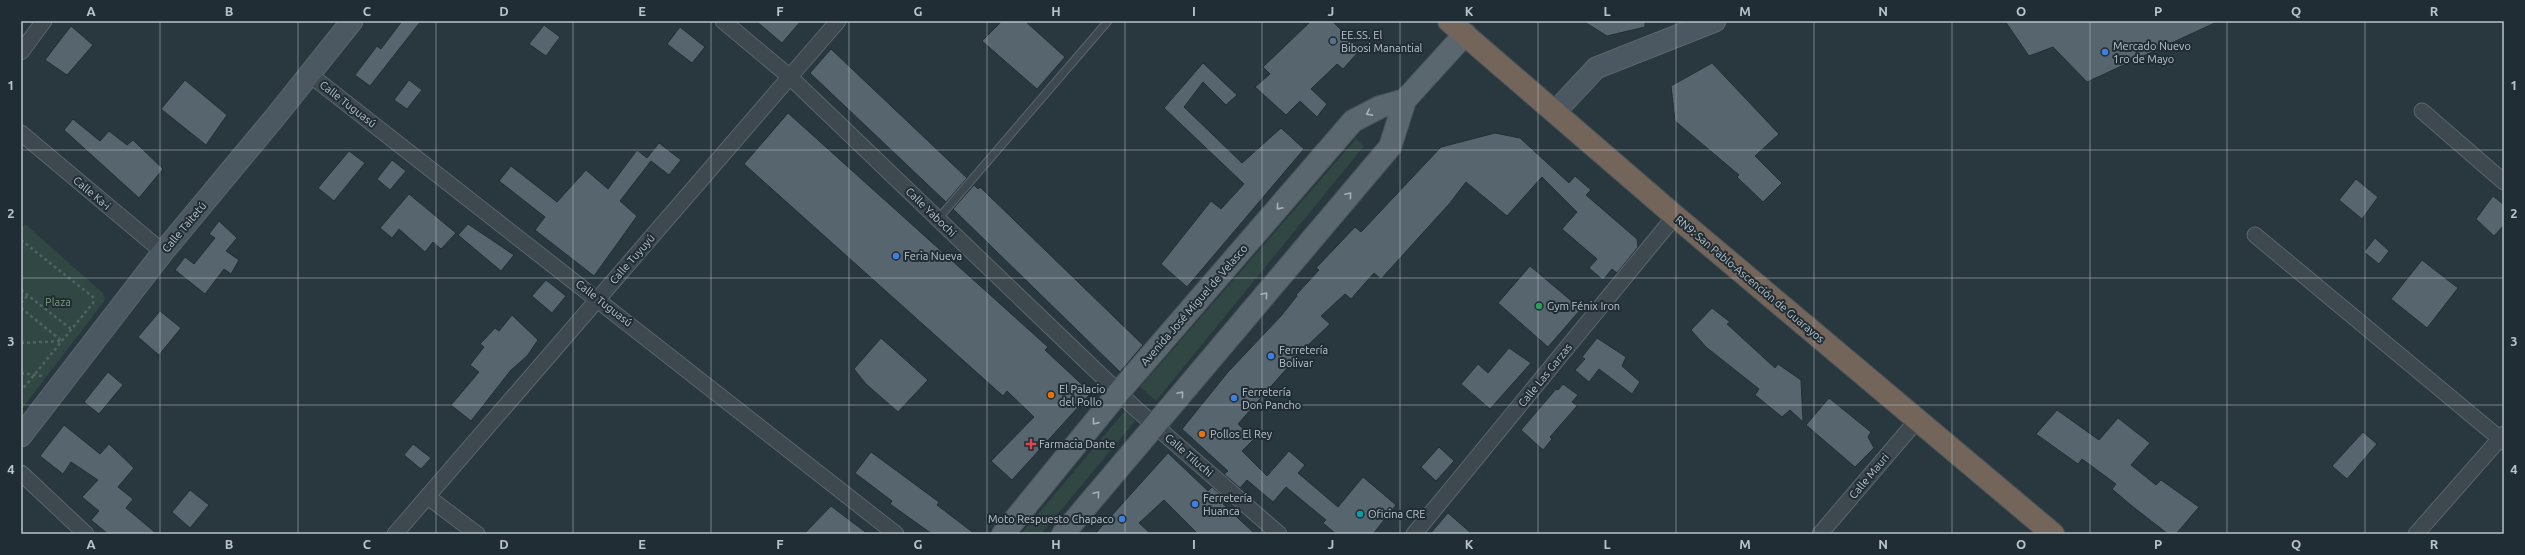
<svg xmlns="http://www.w3.org/2000/svg" width="2525" height="555" viewBox="0 0 2525 555" font-family="Ubuntu,sans-serif">
<style>
.green{fill:#314743}
.building{fill:#57656f;stroke:#232f36}
.lines{fill:none;stroke-linecap:round;stroke-linejoin:round}
.lane-casing{stroke:#5a666d;stroke-width:9}
.street-casing{stroke:#5a666d;stroke-width:17}
.secondary-casing{stroke:#5a666d;stroke-width:23}
.primary-casing{stroke:#49545b;stroke-width:24}
.highway-casing{stroke:#47535a;stroke-width:24}
.path{stroke:#506362;stroke-width:2.5;stroke-dasharray:3 3;stroke-linecap:butt}
.lane{stroke:#3d484f;stroke-width:7}
.street{stroke:#3d484f;stroke-width:15}
.secondary{stroke:#4b5862;stroke-width:21}
.primary{stroke:#5b676f;stroke-width:22}
.highway{stroke:#74655b;stroke-width:22}
.oneway{stroke:#a6b1b8}
.grid{fill:none;stroke:#b9c3ca;stroke-width:1;stroke-opacity:0.55}
.service-dot{fill:#5c6f8a;stroke:#212d34;stroke-width:1.5}
.shop-dot{fill:#3f7fe0;stroke:#212d34;stroke-width:1.5}
.leisure-dot{fill:#2e9e5b;stroke:#212d34;stroke-width:1.5}
.food-dot{fill:#e8710a;stroke:#212d34;stroke-width:1.5}
.health-dot{fill:#e0444e;stroke:#212d34;stroke-width:1.5}
.culture-dot{fill:#0f9aa8;stroke:#212d34;stroke-width:1.5}
.labels{text-anchor:middle;stroke-width:4;stroke-linejoin:round;paint-order:stroke}
.poi-label{font-size:11px;fill:#b9c3ca;stroke:#212d34;text-anchor:start}
.street-label{font-size:11px;fill:#b9c3ca;stroke:#212d34}
.park-label{font-size:11px;fill:#7a9d7b;stroke:#212d34}
.neatline{fill:none;stroke:#b9c3ca;stroke-width:1.5}
.grid-label{font-size:13px;text-anchor:middle;font-weight:bold;fill:#b9c3ca}
</style>
<rect width="100%" height="100%" fill="#29373f"/>
<path class="green" d="M 1356,139 L 1364,146 L 1156,401 L 1140,387 Z
M 25,224 L 103,293 L 105,300 L 21,410 L 21,229 Z
M 1125,411 L 1135,421 L 1041,534 L 1021,534 Z"/>
<path class="building" d="M 402,21 L 421,21 L 370,86 L 355,75 L 377,46 L 381,49 Z
M 756,21 L 801,21 L 782,43 Z
M 1002,21 L 1025,21 L 1065,57 L 1037,89 L 982,41 Z
M 1311,21 L 1332,21 L 1361,49 L 1343,69 L 1337,64 L 1311,89 L 1327,104 L 1317,117 L 1300,101 L 1286,115 L 1255,87 L 1270,74 L 1263,67 Z
M 1583,21 L 1645,21 L 1645,27 L 1607,36 Z
M 2005,21 L 2219,21 L 2087,82 L 2053,47 L 2029,56 Z
M 544,25 L 560,37 L 546,56 L 529,44 Z
M 71,26 L 93,45 L 67,75 L 45,60 Z
M 680,27 L 705,47 L 692,63 L 667,44 Z
M 831,49 L 967,178 L 946,202 L 810,73 Z
M 1203,63 L 1237,95 L 1226,105 L 1203,82 L 1184,107 L 1242,163 L 1281,128 L 1304,149 L 1187,287 L 1161,264 L 1211,201 L 1221,209 L 1244,184 L 1164,108 Z
M 1712,63 L 1779,134 L 1755,156 L 1782,183 L 1763,202 L 1737,177 L 1739,175 L 1675,121 L 1671,86 Z
M 185,80 L 227,115 L 206,145 L 161,109 Z
M 409,80 L 422,90 L 407,109 L 394,100 Z
M 788,113 L 1048,347 L 1045,350 L 1091,393 L 1012,480 L 991,461 L 1034,417 L 1007,391 L 1003,396 L 744,164 Z
M 73,119 L 100,141 L 109,131 L 127,145 L 133,140 L 163,169 L 139,198 L 64,130 Z
M 1495,133 L 1520,138 L 1569,183 L 1575,176 L 1591,190 L 1586,195 L 1637,239 L 1638,247 L 1617,273 L 1612,269 L 1603,280 L 1589,268 L 1597,259 L 1562,229 L 1577,212 L 1542,177 L 1507,216 L 1466,182 L 1450,203 L 1381,279 L 1374,273 L 1351,299 L 1345,294 L 1321,316 L 1330,324 L 1303,350 L 1238,424 L 1254,439 L 1242,451 L 1267,476 L 1289,451 L 1305,465 L 1298,473 L 1338,507 L 1363,477 L 1396,505 L 1373,534 L 1336,534 L 1323,523 L 1326,520 L 1286,487 L 1273,502 L 1247,480 L 1240,488 L 1224,474 L 1228,471 L 1182,429 L 1228,372 L 1281,316 L 1297,296 L 1296,295 L 1319,270 L 1316,268 L 1355,227 L 1361,232 L 1441,147 Z
M 659,143 L 681,160 L 669,175 L 651,161 L 620,201 L 637,216 L 594,276 L 535,230 L 545,217 L 499,181 L 511,166 L 557,202 L 586,170 L 608,189 L 637,150 L 647,158 Z
M 349,151 L 365,163 L 334,201 L 318,188 Z
M 392,160 L 406,171 L 390,190 L 377,179 Z
M 2356,179 L 2378,197 L 2362,219 L 2339,200 Z
M 974,185 L 978,189 L 980,187 L 1143,345 L 1120,372 L 953,209 Z
M 409,194 L 456,233 L 441,249 L 433,242 L 425,252 L 399,229 L 392,238 L 380,228 Z
M 2493,196 L 2504,205 L 2504,225 L 2494,236 L 2476,219 Z
M 219,221 L 237,238 L 226,251 L 239,260 L 231,274 L 224,269 L 205,294 L 175,270 L 185,257 L 194,264 L 215,238 L 209,234 Z
M 468,224 L 514,255 L 501,271 L 458,235 Z
M 2375,238 L 2389,251 L 2379,264 L 2364,252 Z
M 2422,260 L 2458,288 L 2427,328 L 2391,299 Z
M 1530,266 L 1581,309 L 1548,347 L 1498,303 Z
M 546,280 L 566,296 L 552,313 L 532,296 Z
M 1712,308 L 1730,322 L 1727,324 L 1775,368 L 1778,364 L 1801,380 L 1803,422 L 1790,410 L 1782,417 L 1755,395 L 1759,389 L 1706,347 L 1691,330 Z
M 160,311 L 181,328 L 159,355 L 138,337 Z
M 512,315 L 538,340 L 527,356 L 511,370 L 471,421 L 451,405 L 479,372 L 470,365 L 484,347 L 480,344 L 495,328 L 499,331 Z
M 881,338 L 928,380 L 898,412 L 866,384 L 854,369 Z
M 1597,338 L 1626,357 L 1622,366 L 1640,382 L 1632,394 L 1599,369 L 1589,382 L 1575,370 L 1585,359 L 1582,357 Z
M 1509,348 L 1531,363 L 1490,409 L 1461,384 L 1478,364 L 1488,373 Z
M 108,372 L 123,385 L 99,414 L 84,402 Z
M 1563,384 L 1578,395 L 1572,402 L 1577,406 L 1550,437 L 1552,439 L 1543,450 L 1521,430 L 1556,389 L 1558,390 Z
M 1829,398 L 1871,432 L 1868,437 L 1874,448 L 1855,467 L 1806,425 Z
M 2057,410 L 2099,440 L 2118,418 L 2150,443 L 2131,465 L 2156,485 L 2161,480 L 2199,507 L 2176,534 L 2168,534 L 2132,506 L 2112,489 L 2116,484 L 2082,459 L 2078,464 L 2036,434 Z
M 64,425 L 100,454 L 109,444 L 134,468 L 118,487 L 133,499 L 126,508 L 157,534 L 108,534 L 91,520 L 99,511 L 82,497 L 98,480 L 71,462 L 63,474 L 40,456 Z
M 2363,432 L 2377,444 L 2347,479 L 2332,466 Z
M 413,444 L 431,458 L 421,469 L 404,455 Z
M 1439,447 L 1454,461 L 1436,481 L 1421,467 Z
M 871,452 L 939,502 L 937,505 L 975,534 L 932,534 L 890,504 L 892,501 L 855,473 Z
M 1168,453 L 1208,491 L 1212,487 L 1227,500 L 1223,504 L 1255,534 L 1198,534 L 1164,500 L 1139,523 L 1151,534 L 1095,534 Z
M 190,490 L 209,505 L 190,528 L 172,512 Z
M 831,506 L 868,534 L 804,534 Z
M 1448,513 L 1472,534 L 1430,534 Z"/>
<g class="lines">
<g class="lane-casing">
<path id="lane" d="M 938,219 L 1108,21"/>
</g>
<g class="street-casing">
<path id="street" d="M 723,21 L 790,77 L 1136,409 L 1279,534
M 21,52 L 44,21
M 309,74 L 896,534
M 2422,111 L 2504,182
M 21,133 L 163,252
M 2255,235 L 2504,442
M 21,473 L 86,534
M 428,497 L 477,534
M 395,534 L 838,21
M 1414,534 L 1675,216
M 1820,534 L 1918,419
M 2416,534 L 2504,434"/>
</g>
<g class="secondary-casing">
<path id="secondary" d="M 1556,111 L 1596,68 L 1715,21
M 21,436 L 163,252 L 276,116 L 352,21"/>
</g>
<g class="primary-casing">
<path id="primary" d="M 1003,534 L 1119,392 L 1353,121 L 1380,107 L 1405,100
M 1063,534 L 1390,147 L 1405,100 L 1465,34"/>
</g>
<g class="highway-casing">
<path id="highway" d="M 1449,21 L 1675,216 L 2053,534"/>
</g>
<path class="path" d="M 21,240 L 93,297 L 93,303 L 21,391
M 21,290 L 71,329
M 21,303 L 28,295
M 21,308 L 62,341
M 21,343 L 61,341
M 21,373 L 42,376"/>
<use href="#lane" class="lane"/>
<use href="#street" class="street"/>
<use href="#secondary" class="secondary"/>
<use href="#primary" class="primary"/>
<use href="#highway" class="highway"/>
</g>
<defs><path id="oneway-chevron" d="M-2-3.5L2.5 0L-2 3.5" fill="none" stroke-width="1.6" stroke-linecap="round" stroke-linejoin="round"/></defs>
<g class="oneway">
<use href="#oneway-chevron" transform="translate(1369 113) rotate(152)"/>
<use href="#oneway-chevron" transform="translate(1349 195) rotate(-50)"/>
<use href="#oneway-chevron" transform="translate(1279 207) rotate(131)"/>
<use href="#oneway-chevron" transform="translate(1265 295) rotate(-50)"/>
<use href="#oneway-chevron" transform="translate(1181 394) rotate(-50)"/>
<use href="#oneway-chevron" transform="translate(1095 422) rotate(129)"/>
<use href="#oneway-chevron" transform="translate(1097 494) rotate(-50)"/>
</g>
<path class="grid" d="M 160,21 L 160,534M 298,21 L 298,534M 436,21 L 436,534M 573,21 L 573,534M 711,21 L 711,534M 849,21 L 849,534M 987,21 L 987,534M 1125,21 L 1125,534M 1262,21 L 1262,534M 1400,21 L 1400,534M 1538,21 L 1538,534M 1676,21 L 1676,534M 1814,21 L 1814,534M 1952,21 L 1952,534M 2090,21 L 2090,534M 2227,21 L 2227,534M 2365,21 L 2365,534M 21,150 L 2504,150M 21,278 L 2504,278M 21,405 L 2504,405"/>
<circle class="service-dot" cx="1333" cy="41" r="4"/>
<g class="shop-dot">
<circle cx="2105" cy="52" r="4"/>
<circle cx="896" cy="256" r="4"/>
<circle cx="1271" cy="356" r="4"/>
<circle cx="1234" cy="398" r="4"/>
<circle cx="1195" cy="504" r="4"/>
<circle cx="1122" cy="519" r="4"/>
</g>
<circle class="leisure-dot" cx="1539" cy="306" r="4"/>
<g class="food-dot">
<circle cx="1051" cy="395" r="4"/>
<circle cx="1202" cy="434" r="4"/>
</g>
<path class="health-dot" d="M1029 438h4v4h4v4h-4v4h-4v-4h-4v-4h4z"/>
<circle class="culture-dot" cx="1360" cy="514" r="4"/>
<g class="labels">
<g class="poi-label">
<text x="1341" y="39">EE.SS. El<tspan x="1341" dy="13">Bibosi Manantial</tspan></text>
<text x="2113" y="50">Mercado Nuevo<tspan x="2113" dy="13">1ro de Mayo</tspan></text>
<text x="904" y="260">Feria Nueva</text>
<text x="1547" y="310">Gym Fénix Iron</text>
<text x="1279" y="354">Ferretería<tspan x="1279" dy="13">Bolivar</tspan></text>
<text x="1059" y="393">El Palacio<tspan x="1059" dy="13">del Pollo</tspan></text>
<text x="1242" y="396">Ferretería<tspan x="1242" dy="13">Don Pancho</tspan></text>
<text x="1210" y="438">Pollos El Rey</text>
<text x="1039" y="448">Farmacia Dante</text>
<text x="1203" y="502">Ferretería<tspan x="1203" dy="13">Huanca</tspan></text>
<text x="1368" y="518">Oficina CRE</text>
<text x="1114" y="523" text-anchor="end">Moto Respuesto Chapaco</text>
</g>
<g class="street-label">
<text transform="translate(348 104) rotate(38)" y="4">Calle Tuguasú</text>
<text transform="translate(92 193) rotate(40)" y="4">Calle Ka-i</text>
<text transform="translate(931 212) rotate(44)" y="4">Calle Yabochi</text>
<text transform="translate(184 227) rotate(-50)" y="4">Calle Taitetú</text>
<text transform="translate(632 259) rotate(-49)" y="4">Calle Tuyuyú</text>
<text transform="translate(1750 279) rotate(40)" y="4">RN9: San Pablo-Ascención de Guarayos</text>
<text transform="translate(604 303) rotate(38)" y="4">Calle Tuguasú</text>
<text transform="translate(1194 305) rotate(-49)" y="4">Avenida José Miguel de Velasco</text>
<text transform="translate(1545 375) rotate(-51)" y="4">Calle Las Garzas</text>
<text transform="translate(1189 455) rotate(41)" y="4">Calle Tiluchi</text>
<text transform="translate(1869 476) rotate(-50)" y="4">Calle Mauri</text>
</g>
<g class="park-label">
<text x="58" y="306">Plaza</text>
</g>
</g>
<rect width="2525" height="555" fill="none" stroke="#212d34" stroke-width="44"/>
<rect x="22" y="22" width="2481" height="511" class="neatline"/>
<g class="grid-label">
<text x="91" y="16">A</text>
<text x="229" y="16">B</text>
<text x="367" y="16">C</text>
<text x="504" y="16">D</text>
<text x="642" y="16">E</text>
<text x="780" y="16">F</text>
<text x="918" y="16">G</text>
<text x="1056" y="16">H</text>
<text x="1194" y="16">I</text>
<text x="1331" y="16">J</text>
<text x="1469" y="16">K</text>
<text x="1607" y="16">L</text>
<text x="1745" y="16">M</text>
<text x="1883" y="16">N</text>
<text x="2021" y="16">O</text>
<text x="2158" y="16">P</text>
<text x="2296" y="16">Q</text>
<text x="2434" y="16">R</text>
<text x="11" y="90">1</text>
<text x="2514" y="90">1</text>
<text x="11" y="218">2</text>
<text x="2514" y="218">2</text>
<text x="11" y="346">3</text>
<text x="2514" y="346">3</text>
<text x="11" y="474">4</text>
<text x="2514" y="474">4</text>
<text x="91" y="549">A</text>
<text x="229" y="549">B</text>
<text x="367" y="549">C</text>
<text x="504" y="549">D</text>
<text x="642" y="549">E</text>
<text x="780" y="549">F</text>
<text x="918" y="549">G</text>
<text x="1056" y="549">H</text>
<text x="1194" y="549">I</text>
<text x="1331" y="549">J</text>
<text x="1469" y="549">K</text>
<text x="1607" y="549">L</text>
<text x="1745" y="549">M</text>
<text x="1883" y="549">N</text>
<text x="2021" y="549">O</text>
<text x="2158" y="549">P</text>
<text x="2296" y="549">Q</text>
<text x="2434" y="549">R</text>
</g>
</svg>
